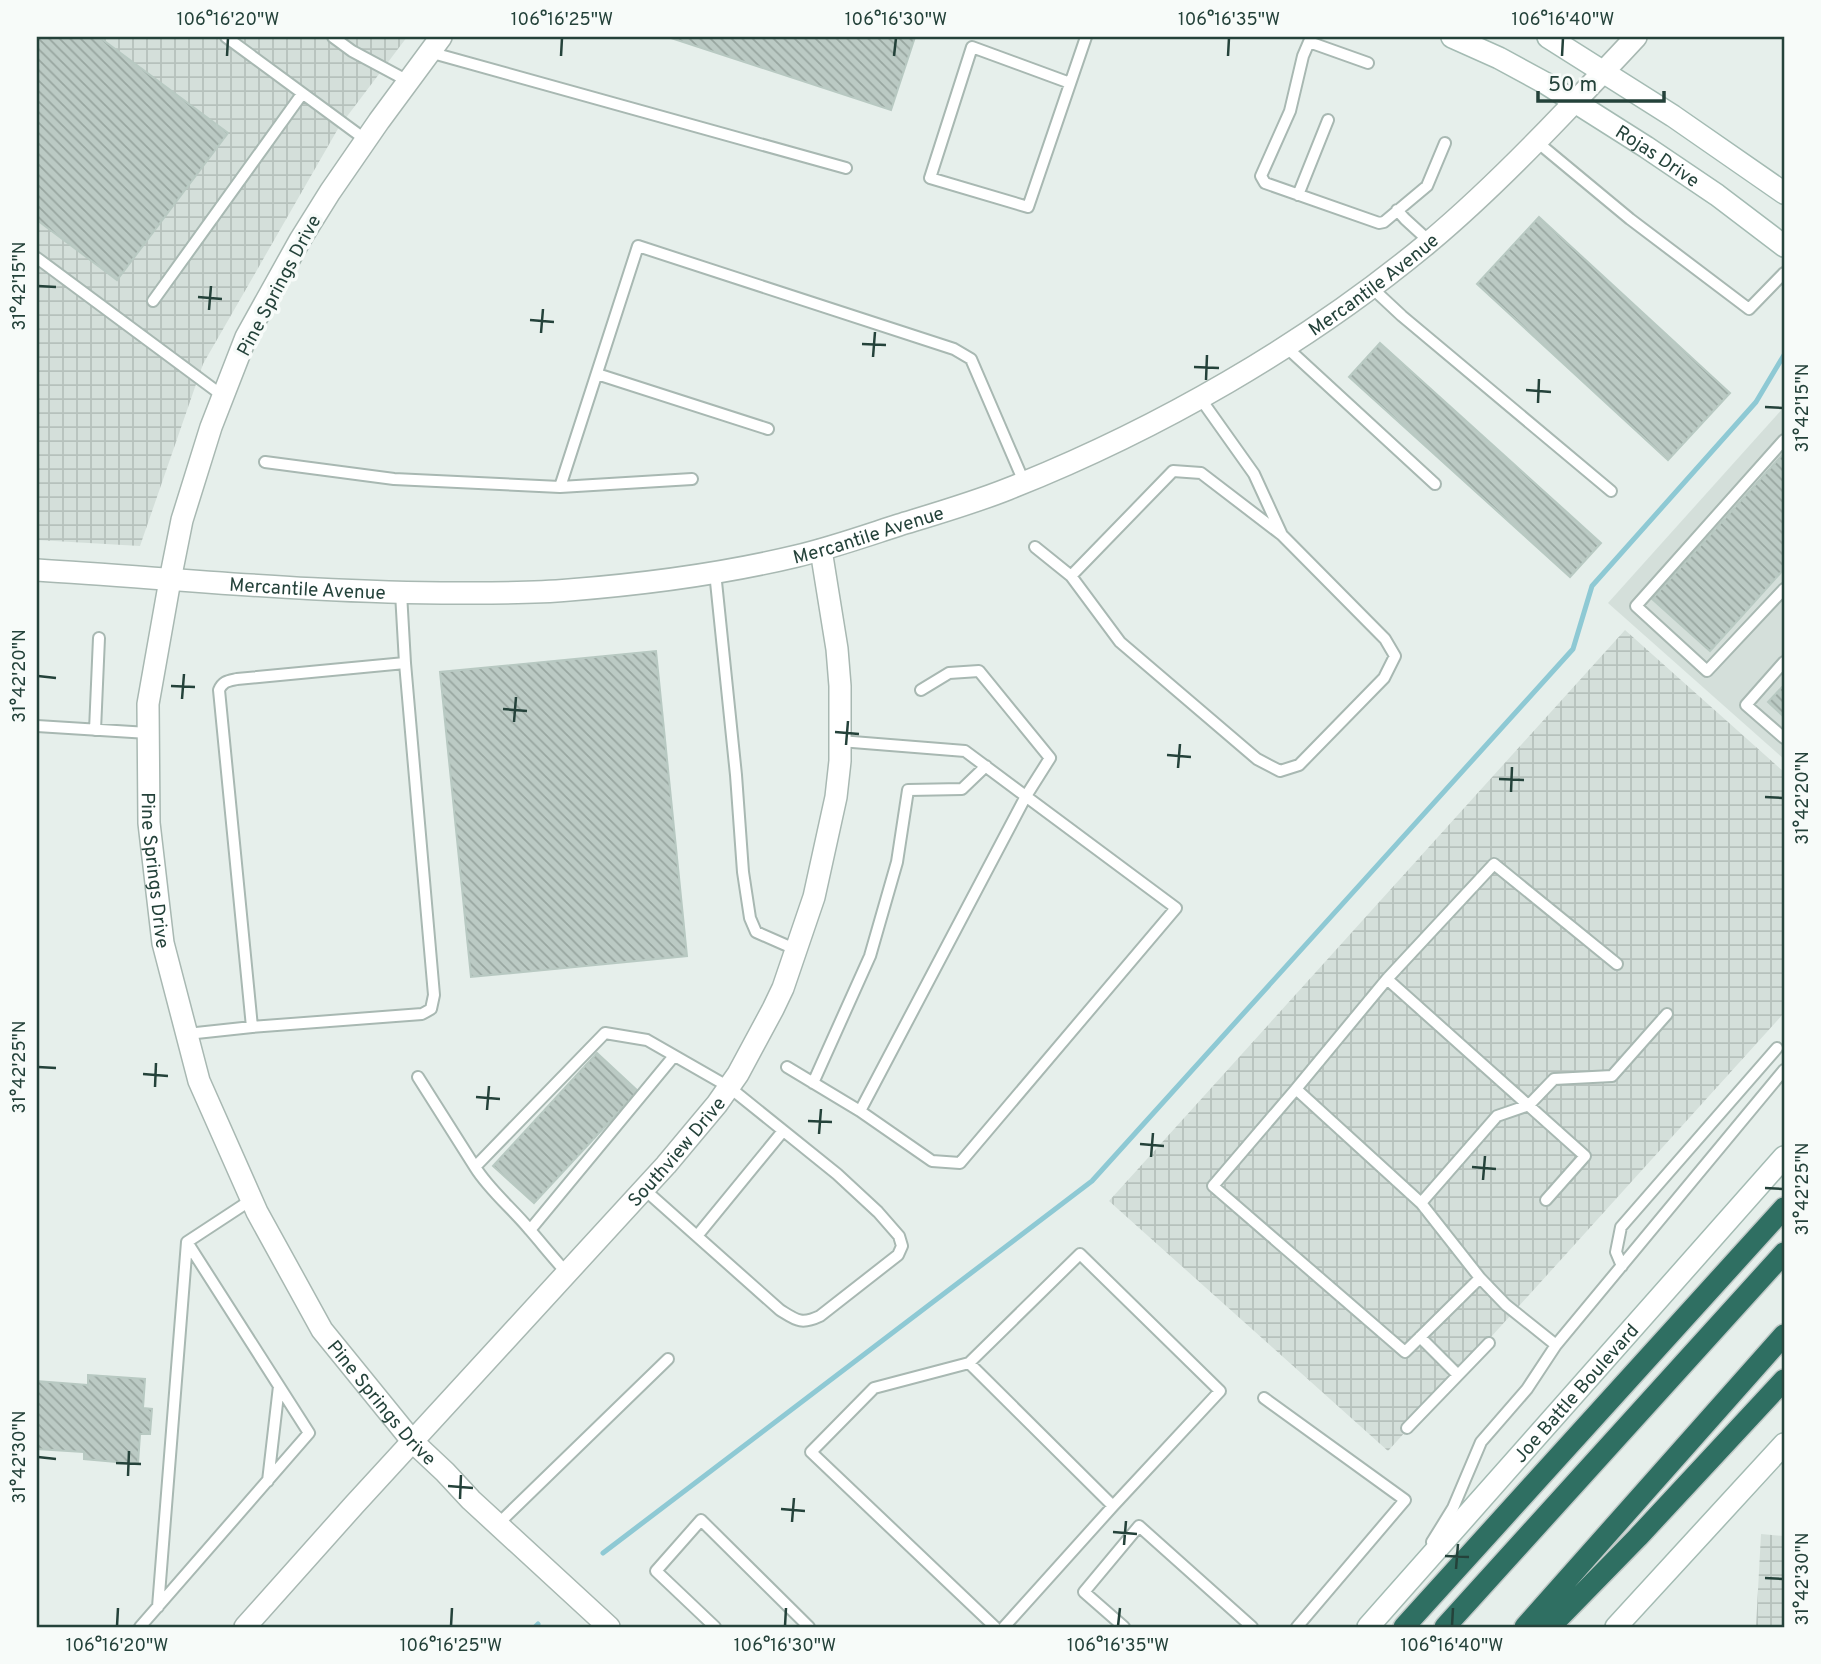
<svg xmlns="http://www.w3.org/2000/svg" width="1821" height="1664" viewBox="0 0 1821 1664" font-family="Overpass,sans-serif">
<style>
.built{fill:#d4dfda}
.industrial{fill:url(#industrial-grid)}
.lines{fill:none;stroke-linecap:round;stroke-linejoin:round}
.stream{stroke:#8ec9d4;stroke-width:5}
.building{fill:url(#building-back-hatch);stroke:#b8c9c2;stroke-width:2}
.service-casing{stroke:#a8b8b2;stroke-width:14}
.minor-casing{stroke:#a8b8b2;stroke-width:24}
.secondary-casing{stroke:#a4bbb3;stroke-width:24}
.motorway-casing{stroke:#c2cac8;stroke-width:24}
.service{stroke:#fff;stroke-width:10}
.minor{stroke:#fff;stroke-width:21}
.secondary{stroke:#fff;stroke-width:21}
.motorway{stroke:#2f6f62;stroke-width:21}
.ticks{fill:none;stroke:#24423a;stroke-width:2.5}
.labels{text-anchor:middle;stroke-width:7;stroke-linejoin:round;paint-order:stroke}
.street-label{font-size:19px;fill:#24423a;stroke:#f7fbf9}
.neatline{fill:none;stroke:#24423a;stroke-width:2.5}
.ticks-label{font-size:18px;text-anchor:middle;fill:#24423a}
</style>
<defs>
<pattern id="industrial-grid" width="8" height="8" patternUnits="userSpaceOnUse" patternTransform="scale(1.75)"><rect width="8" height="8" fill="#d4dfda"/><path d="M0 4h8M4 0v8" fill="none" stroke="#b6c1bc"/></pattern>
<pattern id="building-back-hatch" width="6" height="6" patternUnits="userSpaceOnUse" patternTransform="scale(1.75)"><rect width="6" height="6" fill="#bbcac4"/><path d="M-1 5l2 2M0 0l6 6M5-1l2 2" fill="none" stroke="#98a6a0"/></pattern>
</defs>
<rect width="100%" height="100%" fill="#e6efeb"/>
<path class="built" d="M 1784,407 L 1784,759 L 1608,603 Z"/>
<path class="industrial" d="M 37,37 L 407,37 L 339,127 L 203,364 L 140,546 L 37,540 Z
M 1625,630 L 1784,772 L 1784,1013 L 1388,1451 L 1109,1201 Z
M 1761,1534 L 1784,1536 L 1784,1627 L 1756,1627 Z"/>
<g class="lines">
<path class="stream" d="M 603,1553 L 1092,1181 L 1573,649 L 1592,586 L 1756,402 L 1784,355
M 535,1627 L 538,1624"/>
</g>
<path class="building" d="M 37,37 L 99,37 L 228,133 L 117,280 L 37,220 Z
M 668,37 L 915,37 L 891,110 Z
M 1539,217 L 1730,393 L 1668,460 L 1477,284 Z
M 1380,343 L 1601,543 L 1570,577 L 1349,377 Z
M 1784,453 L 1784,569 L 1710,651 L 1652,599 Z
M 656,651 L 687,956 L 471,977 L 440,672 Z
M 1784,685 L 1784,717 L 1768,702 Z
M 597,1053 L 638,1091 L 534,1203 L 493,1166 Z
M 88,1375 L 145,1379 L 143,1408 L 152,1409 L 150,1434 L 140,1434 L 138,1464 L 84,1459 L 84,1452 L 37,1449 L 37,1381 L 88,1385 Z"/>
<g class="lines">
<g class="service-casing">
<path id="service" d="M 226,37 L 366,140
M 333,37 L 352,51 L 408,81
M 1311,37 L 1309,42 L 1368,63
M 1309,42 L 1303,56 L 1290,111 L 1261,176 L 1265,183 L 1379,223 L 1384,222 L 1427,186 L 1445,143
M 429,52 L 846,168
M 1070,83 L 972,47 L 930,178 L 1028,207 L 1086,37
M 1536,141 L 1630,219 L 1749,309 L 1784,273
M 1298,195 L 1328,120
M 1397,210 L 1405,219 L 1429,241
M 37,258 L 223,396
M 1371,287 L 1402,316 L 1611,491
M 153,301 L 302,94
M 1285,346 L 1435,484
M 597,374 L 768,429
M 1200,398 L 1254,474 L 1282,535 L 1385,639 L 1395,656 L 1384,678 L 1299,765 L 1280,771 L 1257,759 L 1120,642 L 1071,576 L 1173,471 L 1201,473 L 1282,535
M 1784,440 L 1636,606 L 1707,671 L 1784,589
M 265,462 L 394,479 L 560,487 L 638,246 L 954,349 L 971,359 L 1024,482
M 560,487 L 692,479
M 1035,547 L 1071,576
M 715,572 L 736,775 L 743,872 L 750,918 L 756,932 L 797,950
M 1784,662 L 1746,705 L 1784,738
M 37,726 L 148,733
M 95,730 L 99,638
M 840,741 L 965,751 L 1176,908 L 960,1163 L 932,1161 L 860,1111 L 1026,796 L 1050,758 L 979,671 L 949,673 L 921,690
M 1387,979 L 1494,864 L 1617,964
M 252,1027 L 219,690 C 223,681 228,681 237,679 L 405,663 L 401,593
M 187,1034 L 252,1027 L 422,1014 L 431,1009 L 434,995 L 405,663
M 787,1067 L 860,1111
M 418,1077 L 475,1167
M 813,1083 L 870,956 L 897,862 L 908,790 L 962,789 L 986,766
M 1296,1089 L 1213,1186 L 1405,1352 L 1480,1278
M 1546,1200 L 1585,1156 L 1387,979 L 1296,1089 L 1421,1203 L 1480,1278 L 1506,1305 L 1556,1345
M 1421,1203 L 1497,1116 L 1529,1105 L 1554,1079 L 1612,1076 L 1667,1014
M 530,1230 L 674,1056
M 697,1236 L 783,1131
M 1622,1266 L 1616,1252 L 1621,1227 L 1777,1048
M 567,1273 C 554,1259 543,1245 530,1230 C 512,1208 490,1191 475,1167 L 605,1033 L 647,1040 L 729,1087 L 837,1174 L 878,1212 L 899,1236 L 902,1246 L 898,1255 L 820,1316 C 801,1325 796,1320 780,1310 L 645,1190
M 1420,1337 L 1458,1375
M 969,1363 L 874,1388 L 811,1452 L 995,1627
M 1264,1398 L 1405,1500 L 1297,1627
M 1407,1428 L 1489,1343
M 268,1481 L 279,1386
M 497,1525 L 668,1359
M 1432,1542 L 1453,1508 L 1481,1442 L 1527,1389 L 1556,1345 L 1784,1070
M 158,1607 L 187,1242
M 140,1627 L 309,1433 L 187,1242 L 251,1200
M 715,1627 L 656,1571 L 701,1520 L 809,1627
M 1004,1627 L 1113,1506 L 1220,1391 L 1080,1254 L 969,1363 L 1113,1506
M 1124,1627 L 1084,1592 L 1139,1526 L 1252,1627"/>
</g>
<g class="minor-casing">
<g id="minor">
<path id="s1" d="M 441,37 L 379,121 L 330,192 L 300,240 L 246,337 L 211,427 L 182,520 L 170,580 L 148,704 L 149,823 L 163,943 L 199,1081 L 257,1212 L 322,1330 L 413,1442 L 445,1472 L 471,1500 L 609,1627"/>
<path id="s2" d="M 37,570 C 181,579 326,594 471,593 C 504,593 536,593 569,590 C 645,584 722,574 797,556 C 831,548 865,536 899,525 C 935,514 973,503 1008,489 C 1157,430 1305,345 1428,243 C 1476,203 1520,159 1563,114 C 1588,88 1612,63 1636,37"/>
<path id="s3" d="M 245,1627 L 354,1505 L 666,1165 L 717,1104 L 738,1074 L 773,1009 L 783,988 L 814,897 L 836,797 L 840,761 L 840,686 L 837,649 L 821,550"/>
</g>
</g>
<g class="secondary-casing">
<g id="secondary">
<path id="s4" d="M 1452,37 L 1499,58 L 1545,83 L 1646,147 L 1717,195 L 1784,246"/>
<path d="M 1548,37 L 1673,116 L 1784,193"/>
<path id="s5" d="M 1368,1627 L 1784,1157"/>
<path d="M 1616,1627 L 1784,1444"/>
</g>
</g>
<g class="motorway-casing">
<path id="motorway" d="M 1404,1627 L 1784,1208
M 1445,1627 L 1784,1253
M 1525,1627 L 1784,1335
M 1550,1627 L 1638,1537 L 1784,1380"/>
</g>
<use href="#service" class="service"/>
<use href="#minor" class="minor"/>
<use href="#secondary" class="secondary"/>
<use href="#motorway" class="motorway"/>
</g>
<path class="ticks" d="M 227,56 L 228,38M 561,56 L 562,38M 894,56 L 896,38M 1228,56 L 1229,38M 1562,56 L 1563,38M 38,286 L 56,287M 198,297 L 222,299M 209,310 L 211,286M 530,320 L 554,322M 541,333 L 543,309M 862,344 L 886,345M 873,357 L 875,332M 1194,367 L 1219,368M 1206,380 L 1207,355M 1526,390 L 1551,392M 1538,403 L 1539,379M 1765,407 L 1783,408M 38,676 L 56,678M 171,686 L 195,687M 182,699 L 184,674M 503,709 L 527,711M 514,722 L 516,697M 835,732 L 859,734M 846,745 L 848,721M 1167,755 L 1191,757M 1178,768 L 1180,744M 1499,779 L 1524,780M 1511,792 L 1512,767M 1765,797 L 1783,798M 38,1067 L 56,1068M 143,1074 L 168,1076M 155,1087 L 156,1063M 476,1097 L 500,1099M 487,1110 L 489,1086M 808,1121 L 832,1122M 819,1134 L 821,1109M 1140,1144 L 1164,1146M 1151,1157 L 1153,1133M 1472,1167 L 1496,1169M 1483,1180 L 1485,1156M 1765,1188 L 1783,1189M 38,1457 L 56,1459M 116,1463 L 141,1464M 128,1476 L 129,1451M 448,1486 L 473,1488M 460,1499 L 461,1475M 781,1509 L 805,1511M 792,1522 L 794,1498M 1113,1532 L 1137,1534M 1124,1545 L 1126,1521M 1445,1556 L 1469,1557M 1456,1569 L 1458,1544M 1765,1578 L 1783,1579M 117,1626 L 118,1608M 451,1626 L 452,1608M 785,1626 L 786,1608M 1118,1626 L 1120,1608M 1452,1626 L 1453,1608"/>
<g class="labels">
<g class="street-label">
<text dy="7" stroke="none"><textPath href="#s4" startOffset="238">Rojas Drive</textPath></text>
<text dy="7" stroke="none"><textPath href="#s2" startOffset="1405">Mercantile Avenue</textPath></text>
<text transform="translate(278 285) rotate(-62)" y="7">Pine Springs Drive</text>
<text dy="7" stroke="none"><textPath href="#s2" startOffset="838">Mercantile Avenue</textPath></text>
<text dy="7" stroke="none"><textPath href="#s2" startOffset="271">Mercantile Avenue</textPath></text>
<text dy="7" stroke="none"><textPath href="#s1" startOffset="906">Pine Springs Drive</textPath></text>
<text dy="7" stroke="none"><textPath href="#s3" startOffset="642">Southview Drive</textPath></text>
<text dy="7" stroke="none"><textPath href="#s5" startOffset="313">Joe Battle Boulevard</textPath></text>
<text dy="7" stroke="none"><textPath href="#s1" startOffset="1494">Pine Springs Drive</textPath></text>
</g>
</g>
<rect width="1821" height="1664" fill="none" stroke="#f7fbf9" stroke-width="77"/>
<path d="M1538 91v10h126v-10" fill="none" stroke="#24423a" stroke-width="3.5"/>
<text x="1548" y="91" font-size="21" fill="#24423a" stroke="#f7fbf9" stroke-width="5" paint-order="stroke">50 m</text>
<rect x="38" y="38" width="1745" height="1588" class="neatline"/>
<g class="ticks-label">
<text x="228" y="25">106°16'20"W</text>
<text x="562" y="25">106°16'25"W</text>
<text x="896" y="25">106°16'30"W</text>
<text x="1229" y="25">106°16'35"W</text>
<text x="1563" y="25">106°16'40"W</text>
<text transform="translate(19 286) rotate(-90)" y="6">31°42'15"N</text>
<text transform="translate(1802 408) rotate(-90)" y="6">31°42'15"N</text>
<text transform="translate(19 676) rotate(-90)" y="6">31°42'20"N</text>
<text transform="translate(1802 798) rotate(-90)" y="6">31°42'20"N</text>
<text transform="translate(19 1067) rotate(-90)" y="6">31°42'25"N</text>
<text transform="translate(1802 1189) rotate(-90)" y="6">31°42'25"N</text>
<text transform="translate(19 1457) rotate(-90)" y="6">31°42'30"N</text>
<text transform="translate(1802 1579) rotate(-90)" y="6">31°42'30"N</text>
<text x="117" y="1651">106°16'20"W</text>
<text x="451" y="1651">106°16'25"W</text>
<text x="785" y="1651">106°16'30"W</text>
<text x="1118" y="1651">106°16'35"W</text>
<text x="1452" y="1651">106°16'40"W</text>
</g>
</svg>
